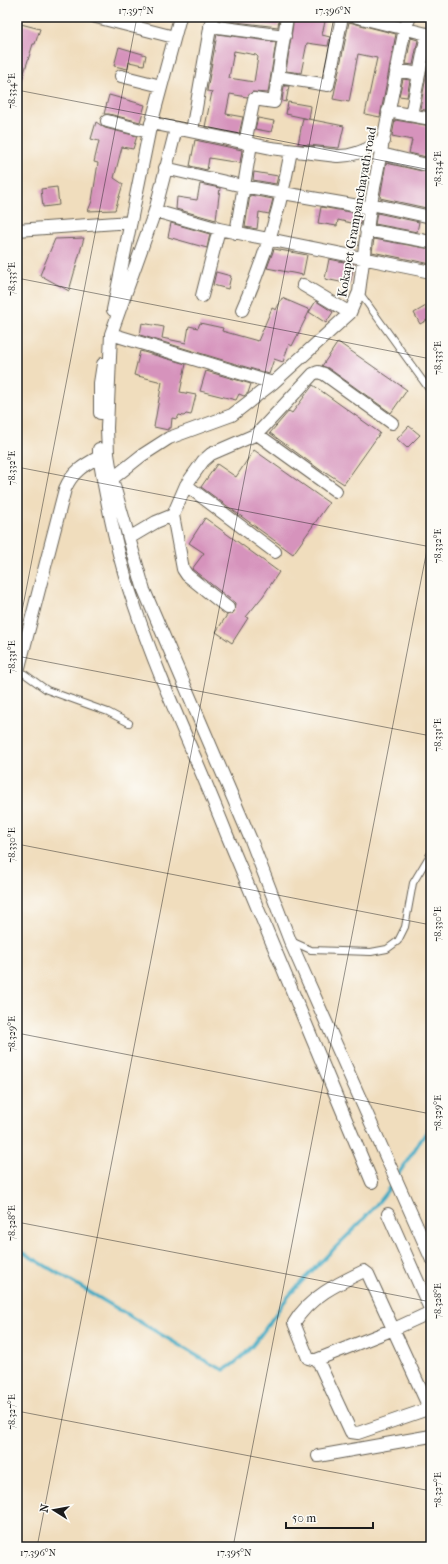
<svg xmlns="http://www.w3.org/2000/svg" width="448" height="1564" viewBox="0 0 448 1564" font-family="'IM FELL French Canon',serif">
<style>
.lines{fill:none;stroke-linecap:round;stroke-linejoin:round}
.stream{stroke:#43aac3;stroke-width:3.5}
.building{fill:#d693bc;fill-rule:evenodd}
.lane-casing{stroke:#666054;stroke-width:8}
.street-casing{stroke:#666054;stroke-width:14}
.lane{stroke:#fff;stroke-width:6}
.street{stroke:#fff;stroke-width:12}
.ticks{fill:none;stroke:#1c1c1c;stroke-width:1;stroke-opacity:0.45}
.labels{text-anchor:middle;stroke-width:3.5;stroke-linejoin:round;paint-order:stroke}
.street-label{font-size:13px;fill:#1c1c1c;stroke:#fdfcf7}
.neatline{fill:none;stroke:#1c1c1c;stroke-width:1.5}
.ticks-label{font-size:10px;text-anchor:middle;fill:#1c1c1c}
</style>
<rect width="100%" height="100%" fill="#fdfcf7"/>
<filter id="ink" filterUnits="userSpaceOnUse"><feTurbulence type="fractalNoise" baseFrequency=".025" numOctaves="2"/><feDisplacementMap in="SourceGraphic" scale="8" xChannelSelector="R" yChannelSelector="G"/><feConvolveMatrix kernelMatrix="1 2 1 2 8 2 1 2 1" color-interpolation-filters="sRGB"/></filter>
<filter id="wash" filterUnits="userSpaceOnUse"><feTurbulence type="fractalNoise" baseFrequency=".012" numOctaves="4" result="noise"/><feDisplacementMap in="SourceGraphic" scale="16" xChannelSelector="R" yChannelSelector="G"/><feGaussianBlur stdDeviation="0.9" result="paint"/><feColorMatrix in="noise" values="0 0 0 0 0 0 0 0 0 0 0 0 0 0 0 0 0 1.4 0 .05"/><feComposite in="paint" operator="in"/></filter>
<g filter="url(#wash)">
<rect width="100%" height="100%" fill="#f0ddbd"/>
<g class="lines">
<path class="stream" d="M 397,1176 L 431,1125
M 17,1249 L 209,1363 L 224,1370 C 253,1354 268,1322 288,1297 C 321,1257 365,1225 394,1181"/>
</g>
<g id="blocks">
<path class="building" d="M 220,17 L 279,17 L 278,27 L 219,20 Z
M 294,17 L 314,21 L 315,17 L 326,17 L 322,35 L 330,37 L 328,46 L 307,43 L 301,73 L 286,71 Z
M 349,22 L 396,34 L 380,117 L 365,114 L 377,58 L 358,54 L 349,102 L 333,99 Z
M 21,24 L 40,29 L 35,44 L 33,44 L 19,89 L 17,89 L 17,35 Z
M 217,34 L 276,42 L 268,93 L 252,92 L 247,97 L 230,94 L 226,114 L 243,117 L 239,134 L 205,127 L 212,92 L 207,91 ZM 234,51 L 256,55 L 258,57 L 254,82 L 229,78 Z
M 411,38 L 418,40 L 413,65 L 406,64 Z
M 119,47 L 146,55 L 144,65 L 129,62 L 128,69 L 114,66 Z
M 427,71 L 431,72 L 431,111 L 420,109 Z
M 403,79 L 410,80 L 407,97 L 399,96 Z
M 284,86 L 289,86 L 286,102 L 282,101 Z
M 109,95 L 145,105 L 140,122 L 109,114 L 104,114 Z
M 288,102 L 311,106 L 309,119 L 286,114 Z
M 258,118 L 274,121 L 271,132 L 255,129 Z
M 303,118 L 344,126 L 339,148 L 298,144 Z
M 395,120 L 431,126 L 431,158 L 409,153 L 412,140 L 392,136 Z
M 96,122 L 105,128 L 137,136 L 133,149 L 122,147 L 114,178 L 123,184 L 115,210 L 88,211 L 92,201 L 98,163 L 94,162 L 99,141 L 91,139 Z
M 195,140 L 242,150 L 240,163 L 209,158 L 207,170 L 190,166 Z
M 386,163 L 431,173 L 431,209 L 380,198 Z
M 254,172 L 278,176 L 276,184 L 253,180 Z
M 200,184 L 220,188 L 216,220 L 176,209 L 177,197 L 197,200 Z
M 57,187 L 59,205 L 43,207 L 41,189 Z
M 250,195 L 273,199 L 269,214 L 259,212 L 257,229 L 245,227 Z
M 321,207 L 362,214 L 360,225 L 338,220 L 337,226 L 318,223 Z
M 377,213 L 419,222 L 417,232 L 375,224 Z
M 171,223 L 210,234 L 207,248 L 168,237 Z
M 84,238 L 69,291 L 40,275 L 55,239 Z
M 374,239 L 431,249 L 431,264 L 372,252 Z
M 274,249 L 307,255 L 303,275 L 267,268 Z
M 329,259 L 354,264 L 350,284 L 325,279 Z
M 216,272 L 231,276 L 228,289 L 213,285 Z
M 282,298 L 310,310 L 292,346 L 289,344 L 283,362 L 274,359 L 269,374 L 140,335 L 142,323 L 164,327 L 162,338 L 186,343 L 189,326 L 198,328 L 200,323 L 223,328 L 222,331 L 258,341 L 272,308 L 276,310 Z
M 316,301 L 333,312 L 326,323 L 309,312 Z
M 426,306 L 431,318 L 420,324 L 414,313 Z
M 338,342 L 407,390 L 391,413 L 328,368 L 322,366 Z
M 140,351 L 186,364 L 180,392 L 196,395 L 191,415 L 186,414 L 184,416 L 179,415 L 177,419 L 172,418 L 171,428 L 168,428 L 168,430 L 154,427 L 162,382 L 134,375 Z
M 206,371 L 251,384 L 248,393 L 244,396 L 239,394 L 236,400 L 200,391 Z
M 313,385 L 380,433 L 344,484 L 324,471 L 323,472 L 270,433 L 289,411 L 292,413 Z
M 409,426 L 420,435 L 407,448 L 397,439 Z
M 254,450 L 329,503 L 293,554 L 201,487 L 217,464 L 236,477 Z
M 205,518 L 279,572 L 263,596 L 246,617 L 248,618 L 232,643 L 216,632 L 227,615 L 234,612 L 235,603 L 192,569 L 204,553 L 189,543 Z"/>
</g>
</g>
<g filter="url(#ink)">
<use href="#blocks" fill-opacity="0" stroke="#666054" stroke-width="1"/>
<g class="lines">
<g class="lane-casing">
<path id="lane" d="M 359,292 L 431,392
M 19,670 L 47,690 L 108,712 L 129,723
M 291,941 L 311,950 L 371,952 L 387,949 L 398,941 L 405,927 L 413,883 L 431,853"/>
</g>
<g class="street-casing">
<path id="street" d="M 96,17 L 174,37
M 357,17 L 431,35
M 210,26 L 285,36
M 396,70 L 419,74
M 121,76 L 161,86
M 278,77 L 328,85 L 342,17
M 388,111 L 431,119
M 411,115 L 427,34
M 107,121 L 149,132
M 151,123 L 271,148 L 337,156 C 354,157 368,148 384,141
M 176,129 L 155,211 L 111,334 L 107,428 L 108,454 L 112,479 L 144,590 L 251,840 L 290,941 L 431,1258
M 192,131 L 212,17
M 245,143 L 254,99 L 274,102 L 287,17
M 381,154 L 431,166
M 165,168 L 243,186 L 370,208
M 371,204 L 431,217
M 155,211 L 219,229
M 17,230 L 131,222
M 366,230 L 431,242
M 236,233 L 251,144
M 303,285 L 350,313
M 202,296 L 219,229 L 431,272
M 113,310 L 149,132 L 180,17
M 242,310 C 265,259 281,206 291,151
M 111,334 L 273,383
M 100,413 L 100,383 L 103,364
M 257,434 L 336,491
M 99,457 C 108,508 118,559 135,607 C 161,685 197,758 227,835 L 372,1182
M 112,479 L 141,456 L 169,438 L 232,415 L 273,383 L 350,313 L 359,292 L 370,208 L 405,28 L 410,17
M 186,485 L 275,552
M 129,538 L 156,522 L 173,515
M 228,608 L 187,575 L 183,569 L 173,515 L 186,485 L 203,461 L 211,454 L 257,434 L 313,374 L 318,372 L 324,374 L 392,423
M 17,675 L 65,489 C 72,472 84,465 99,457 L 99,449
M 388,1214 L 431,1311
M 364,1271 L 368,1274 L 427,1403 L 425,1410 L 358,1433 L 351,1432 L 319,1363 L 316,1360 L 308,1358 L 294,1323 C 309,1297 339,1283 364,1271 Z
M 316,1360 L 394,1329 L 431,1312
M 318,1456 L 431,1436"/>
</g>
<use href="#lane" class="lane"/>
<use href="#street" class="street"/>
</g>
</g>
<path class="ticks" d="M 17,90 L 431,170M 17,278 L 431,359M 17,467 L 431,547M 17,637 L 137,17M 17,656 L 431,736M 17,844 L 431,925M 17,1033 L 431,1114M 17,1222 L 431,1302M 17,1411 L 431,1491M 37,1547 L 334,17M 233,1547 L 431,529M 430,1547 L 431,1541"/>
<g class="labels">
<g class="street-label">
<text transform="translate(356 212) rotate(-80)" y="5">Kokapet Grampanchayath road</text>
</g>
</g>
<rect width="448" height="1564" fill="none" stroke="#fdfcf7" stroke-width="44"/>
<g transform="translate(54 1510) rotate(281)" stroke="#fdfcf7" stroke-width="3" paint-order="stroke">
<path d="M0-3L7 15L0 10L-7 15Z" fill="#1c1c1c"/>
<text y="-6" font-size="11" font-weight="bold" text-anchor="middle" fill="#1c1c1c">N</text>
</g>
<path d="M286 1522v6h87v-6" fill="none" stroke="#1c1c1c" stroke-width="2"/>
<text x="292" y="1522" font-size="12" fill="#1c1c1c" stroke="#fdfcf7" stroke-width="3" paint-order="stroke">50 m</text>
<rect x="22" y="22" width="404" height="1520" class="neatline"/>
<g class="ticks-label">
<text x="136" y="14">17.397°N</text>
<text x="333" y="14">17.396°N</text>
<text transform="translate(11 91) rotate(-90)" y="4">78.334°E</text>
<text transform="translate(437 169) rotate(-90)" y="4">78.334°E</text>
<text transform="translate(11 279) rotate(-90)" y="4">78.333°E</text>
<text transform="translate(437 358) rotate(-90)" y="4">78.333°E</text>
<text transform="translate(11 468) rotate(-90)" y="4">78.332°E</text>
<text transform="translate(437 546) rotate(-90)" y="4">78.332°E</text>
<text transform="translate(11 657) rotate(-90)" y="4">78.331°E</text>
<text transform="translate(437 735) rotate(-90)" y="4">78.331°E</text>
<text transform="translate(11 845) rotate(-90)" y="4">78.330°E</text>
<text transform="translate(437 924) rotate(-90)" y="4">78.330°E</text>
<text transform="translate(11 1034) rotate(-90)" y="4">78.329°E</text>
<text transform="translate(437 1113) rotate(-90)" y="4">78.329°E</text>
<text transform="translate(11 1223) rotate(-90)" y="4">78.328°E</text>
<text transform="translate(437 1301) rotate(-90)" y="4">78.328°E</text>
<text transform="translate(11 1412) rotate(-90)" y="4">78.327°E</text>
<text transform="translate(437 1490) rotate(-90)" y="4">78.327°E</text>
<text x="38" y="1556">17.396°N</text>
<text x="234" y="1556">17.395°N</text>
</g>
</svg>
